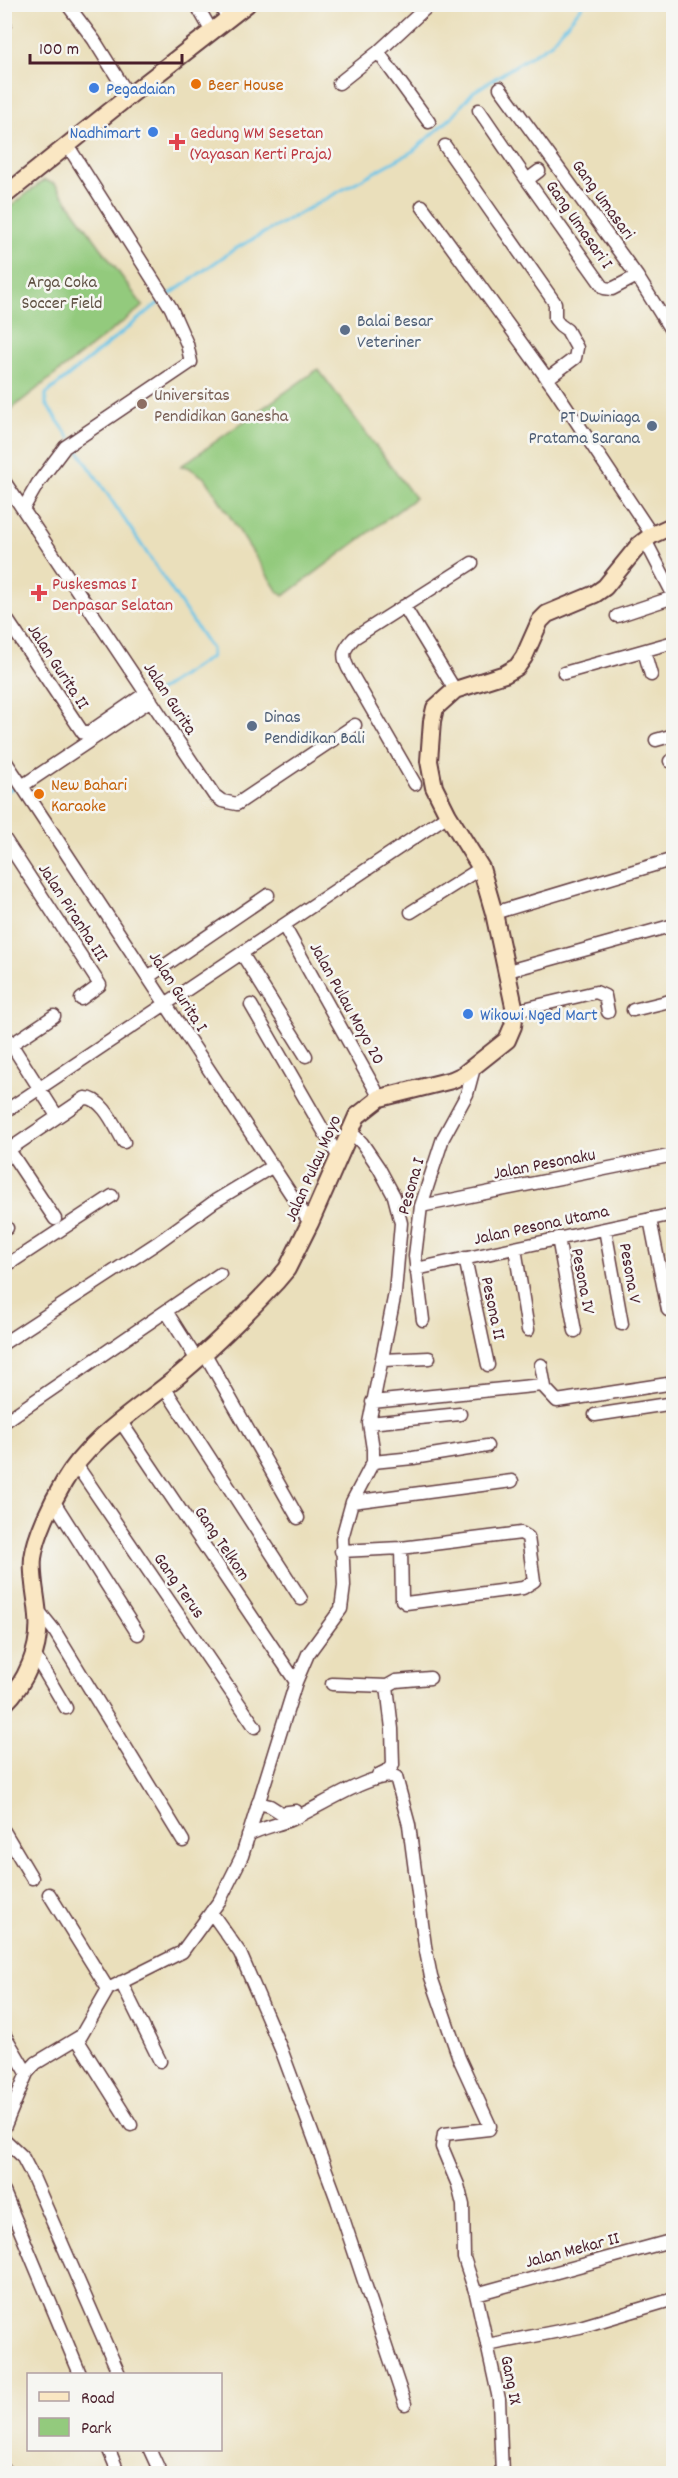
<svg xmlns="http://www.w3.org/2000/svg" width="678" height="2478" viewBox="0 0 678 2478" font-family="Dekko,sans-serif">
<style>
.green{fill:#93ca7d;stroke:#6e7454;stroke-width:1.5}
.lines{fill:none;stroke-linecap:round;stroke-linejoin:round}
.stream{stroke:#6bc5e8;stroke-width:3}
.street-casing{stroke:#623c41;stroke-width:15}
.secondary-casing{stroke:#623c41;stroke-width:20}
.street{stroke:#fff;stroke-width:12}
.secondary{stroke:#fae7c3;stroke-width:16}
.food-dot{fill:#e8710a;stroke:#f6f6f2;stroke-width:2}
.shop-dot{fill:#3f7fe0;stroke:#f6f6f2;stroke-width:2}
.health-dot{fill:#e0444e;stroke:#f6f6f2;stroke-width:2}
.service-dot{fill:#5c6f8a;stroke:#f6f6f2;stroke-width:2}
.education-dot{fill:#8d6e63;stroke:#f6f6f2;stroke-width:2}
.labels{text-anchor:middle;stroke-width:5;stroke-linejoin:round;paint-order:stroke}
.food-label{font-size:18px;fill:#c56008;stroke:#f6f6f2;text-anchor:start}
.shop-label{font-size:18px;fill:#366cbe;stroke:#f6f6f2;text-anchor:start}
.health-label{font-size:18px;fill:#be3a42;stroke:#f6f6f2;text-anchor:start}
.street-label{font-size:18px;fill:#4a1f2b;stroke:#f6f6f2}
.park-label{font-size:18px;fill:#605244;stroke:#f6f6f2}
.service-label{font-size:18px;fill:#4e5e75;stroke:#f6f6f2;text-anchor:start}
.education-label{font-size:18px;fill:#785e54;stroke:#f6f6f2;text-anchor:start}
</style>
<rect width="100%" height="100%" fill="#f6f6f2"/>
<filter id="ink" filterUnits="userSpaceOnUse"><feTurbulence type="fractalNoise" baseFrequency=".0167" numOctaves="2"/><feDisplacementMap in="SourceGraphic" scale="12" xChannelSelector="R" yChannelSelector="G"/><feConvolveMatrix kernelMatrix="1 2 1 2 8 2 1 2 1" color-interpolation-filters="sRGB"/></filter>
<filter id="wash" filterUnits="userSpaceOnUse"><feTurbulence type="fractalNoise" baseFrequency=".008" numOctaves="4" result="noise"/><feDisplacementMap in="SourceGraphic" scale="24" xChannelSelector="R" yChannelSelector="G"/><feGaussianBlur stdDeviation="1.35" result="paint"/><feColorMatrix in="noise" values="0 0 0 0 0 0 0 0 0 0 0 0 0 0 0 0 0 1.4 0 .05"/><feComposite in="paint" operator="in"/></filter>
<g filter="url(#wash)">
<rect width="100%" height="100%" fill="#eadfbb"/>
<path class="green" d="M 44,180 L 55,184 L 143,306 L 6,413 L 4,410 L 5,211 Z
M 318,369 L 415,498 L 288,593 L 283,595 L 278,592 L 206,479 L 188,467 L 181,466 Z"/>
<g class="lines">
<path class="stream" d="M 166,297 L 233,250 L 413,151 L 451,118 L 473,92 L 550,44 L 584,4
M 70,438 L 46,404 L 46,394 L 161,301
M 74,444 L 211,649 L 211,657 L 151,696
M 4,793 L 18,785"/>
</g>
</g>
<g filter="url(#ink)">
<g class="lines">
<g class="street-casing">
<path id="street" d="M 67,4 L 94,40 L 129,96
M 196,4 L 212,32
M 219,4 L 228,19
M 4,24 L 5,24
M 378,52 L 429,122
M 339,83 L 378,52 L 430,4
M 500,88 L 637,276 L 674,335
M 479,110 L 527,180
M 445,146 L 555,303 L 555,319 L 560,325 L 567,330 L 577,348 L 575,358 L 547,379
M 539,171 L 527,180 L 604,288 L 612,289 L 637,276
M 422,206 L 554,388 L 652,535
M 4,481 L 214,795 L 222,801 L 237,804 L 355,725
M 23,509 L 38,483 L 65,447 L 191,362 L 187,344 L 171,308 L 68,146
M 645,540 L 674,596
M 404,606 L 455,690
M 4,615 L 83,733 L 91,731 L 146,693
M 617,616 L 674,597
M 644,651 L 651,675
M 564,673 L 674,642
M 656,740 L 674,735
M 4,759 L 14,774
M 670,761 L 674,760
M 4,780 L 14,774 L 310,1223
M 415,784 L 348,668 C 341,654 344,649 354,638 L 472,563
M 22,786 L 151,700
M 4,838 L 100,985 L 81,999
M 411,912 L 481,868
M 494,913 L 674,859
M 284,926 L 380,1098
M 242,954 L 306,1056
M 508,971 L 674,925
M 148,977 L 268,895
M 251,1005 L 338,1156
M 633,1010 L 674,1000
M 515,1011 L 596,992 L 605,996 L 608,1012
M 4,1033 L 57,1116
M 12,1044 L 54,1016
M 4,1112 L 448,815
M 9,1150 L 55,1219
M 4,1153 L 85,1098 C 103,1097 116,1129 124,1142
M 421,1206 L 674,1155
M 650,1219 L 668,1310
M 4,1224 L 7,1228
M 605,1229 L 622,1324
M 558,1238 L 575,1331
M 515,1248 L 528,1330
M 465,1258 L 488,1365
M 4,1267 L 112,1196
M 416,1269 L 674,1214
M 166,1311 L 197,1360
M 423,1320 L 415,1256 L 421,1206 L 443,1138 L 467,1094 L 474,1068
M 4,1343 L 157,1243 L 215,1201 L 273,1166
M 204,1352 L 298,1518
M 383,1360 L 429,1358
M 541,1365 L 545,1387
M 164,1387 L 301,1599
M 372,1402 L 542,1385 L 557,1401 L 674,1383
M 595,1415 L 674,1403
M 4,1422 L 220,1274
M 121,1422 L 296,1682
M 369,1423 L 460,1414
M 373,1462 L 413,1458 L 487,1446
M 75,1463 L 255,1727
M 54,1502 L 138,1634
M 352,1502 L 512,1481
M 341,1551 L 401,1548 L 521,1533 L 528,1537 L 534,1581 L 523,1588 L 406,1603 L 402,1600 L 401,1548
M 37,1609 L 54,1630 L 183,1841
M 34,1654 L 66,1708
M 332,1684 L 387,1686 L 396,1681 L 430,1678
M 378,1775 L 390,1769 L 393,1765 L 392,1729 L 387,1686
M 258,1803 L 270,1806 L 281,1813 L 296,1811
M 4,1831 L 32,1878
M 248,1835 C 263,1827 278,1825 292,1819 C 315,1810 374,1770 396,1777 L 409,1825 L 425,1946 L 431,1977 L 459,2058 L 490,2126 L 489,2129 L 444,2134 L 442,2147 L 458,2185 L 463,2205 L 464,2258 L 476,2294 L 499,2399 L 502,2474
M 49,1894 L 108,1989
M 211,1912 L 240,1953 L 281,2049 L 337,2200 L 405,2404
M 121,1982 L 160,2061
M 4,2034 L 27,2073
M 77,2039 L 131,2125
M 4,2128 L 27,2073 L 36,2063 L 81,2036 L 108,1989 L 182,1952 L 220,1900 L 242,1856 L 296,1682 L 308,1654 L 341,1609 L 344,1586 L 342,1538 L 352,1502 L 373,1462 L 373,1449 L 369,1423 L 395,1293 L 401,1223 L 394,1196 L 379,1168 L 362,1143 L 349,1130
M 4,2139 L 22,2156 L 33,2177 L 119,2374
M 4,2192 L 80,2374
M 476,2294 L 674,2240
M 487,2345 L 580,2327 L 674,2299
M 109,2450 L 119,2474
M 150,2450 L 161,2474
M 4,2469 L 6,2474"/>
</g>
<g class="secondary-casing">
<path id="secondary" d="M 4,196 L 129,96 L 247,4
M 4,1704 C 26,1683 41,1648 38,1617 C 37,1598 31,1577 33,1558 C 36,1535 52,1502 64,1482 C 91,1435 144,1406 184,1371 C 216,1344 247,1313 276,1282 L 287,1269 L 310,1223 L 357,1116 L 380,1098 L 452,1080 L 463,1075 L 507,1040 L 513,1026 L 515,1011 L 494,913 L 481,868 L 448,815 L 434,787 L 429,761 L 432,721 L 435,708 L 455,690 L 505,674 L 517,667 L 524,657 L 540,621 L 547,614 L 595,594 L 605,587 L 639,545 L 652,535 L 674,525"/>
</g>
<use href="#street" class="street"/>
<use href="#secondary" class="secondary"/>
</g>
</g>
<g class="food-dot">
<circle cx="196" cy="84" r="6"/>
<circle cx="39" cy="794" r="6"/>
</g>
<g class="shop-dot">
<circle cx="94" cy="88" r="6"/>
<circle cx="153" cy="132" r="6"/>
<circle cx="468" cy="1014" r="6"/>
</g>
<g class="health-dot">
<path d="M174 133h6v6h6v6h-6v6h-6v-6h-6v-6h6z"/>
<path d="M36 584h6v6h6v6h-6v6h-6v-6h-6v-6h6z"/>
</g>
<g class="service-dot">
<circle cx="345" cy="330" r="6"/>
<circle cx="652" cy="426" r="6"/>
<circle cx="252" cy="726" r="6"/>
</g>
<circle class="education-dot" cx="142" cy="404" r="6"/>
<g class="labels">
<g class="food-label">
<text x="208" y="90">Beer House</text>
<text x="51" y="790">New Bahari<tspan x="51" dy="21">Karaoke</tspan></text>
</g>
<g class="shop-label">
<text x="106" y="94">Pegadaian</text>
<text x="141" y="138" text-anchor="end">Nadhimart</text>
<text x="480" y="1020">Wikowi Nged Mart</text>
</g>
<g class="health-label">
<text x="190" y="138">Gedung WM Sesetan<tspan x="190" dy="21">(Yayasan Kerti Praja)</tspan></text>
<text x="52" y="589">Puskesmas I<tspan x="52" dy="21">Denpasar Selatan</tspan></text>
</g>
<g class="street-label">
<text transform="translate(604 199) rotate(54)" y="6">Gang Umasari</text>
<text transform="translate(580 224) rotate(55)" y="6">Gang Umasari I</text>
<text transform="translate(59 666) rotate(57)" y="6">Jalan Gurita II</text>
<text transform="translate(171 698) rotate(57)" y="6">Jalan Gurita</text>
<text transform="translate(74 912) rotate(57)" y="6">Jalan Piranha III</text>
<text transform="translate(179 991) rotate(57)" y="6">Jalan Gurita I</text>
<text transform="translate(348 1003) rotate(61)" y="6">Jalan Pulau Moyo 20</text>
<text transform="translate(544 1163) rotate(-11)" y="6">Jalan Pesonaku</text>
<text transform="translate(312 1168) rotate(-66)" y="6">Jalan Pulau Moyo</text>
<text transform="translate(410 1186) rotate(-74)" y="6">Pesona I</text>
<text transform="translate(541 1224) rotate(-12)" y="6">Jalan Pesona Utama</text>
<text transform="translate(631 1273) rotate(80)" y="6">Pesona V</text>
<text transform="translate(584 1281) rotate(79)" y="6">Pesona IV</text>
<text transform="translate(494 1308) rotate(78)" y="6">Pesona II</text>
<text transform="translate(223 1543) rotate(56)" y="6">Gang Telkom</text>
<text transform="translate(180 1585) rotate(55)" y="6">Gang Terus</text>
<text transform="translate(572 2249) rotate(-15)" y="6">Jalan Mekar II</text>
<text transform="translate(512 2380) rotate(79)" y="6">Gang IX</text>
</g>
<g class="park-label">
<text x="62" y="287">Arga Coka<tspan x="62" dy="21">Soccer Field</tspan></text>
</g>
<g class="service-label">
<text x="357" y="326">Balai Besar<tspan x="357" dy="21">Veteriner</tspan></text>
<text x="640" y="422" text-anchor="end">PT Dwiniaga<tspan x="640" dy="21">Pratama Sarana</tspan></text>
<text x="264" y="722">Dinas<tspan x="264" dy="21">Pendidikan Bali</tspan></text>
</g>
<g class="education-label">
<text x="154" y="400">Universitas<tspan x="154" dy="21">Pendidikan Ganesha</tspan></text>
</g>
</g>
<rect width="678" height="2478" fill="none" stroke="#f6f6f2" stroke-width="24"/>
<rect x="27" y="2373" width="195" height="78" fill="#f6f6f2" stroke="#b1a0a2" stroke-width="1.5"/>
<rect x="39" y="2392" width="30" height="9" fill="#fae7c3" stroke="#b1a0a2" stroke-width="1.5"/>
<text x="81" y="2403" font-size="18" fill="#4a1f2b">Road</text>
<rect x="39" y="2418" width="30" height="18" fill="#93ca7d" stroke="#b1a0a2" stroke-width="1.5"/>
<text x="81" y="2433" font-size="18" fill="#4a1f2b">Park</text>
<path d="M30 54v9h152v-9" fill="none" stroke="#4a1f2b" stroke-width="3"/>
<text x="39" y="54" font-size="18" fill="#4a1f2b" stroke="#f6f6f2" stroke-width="4.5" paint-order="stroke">100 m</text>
</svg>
